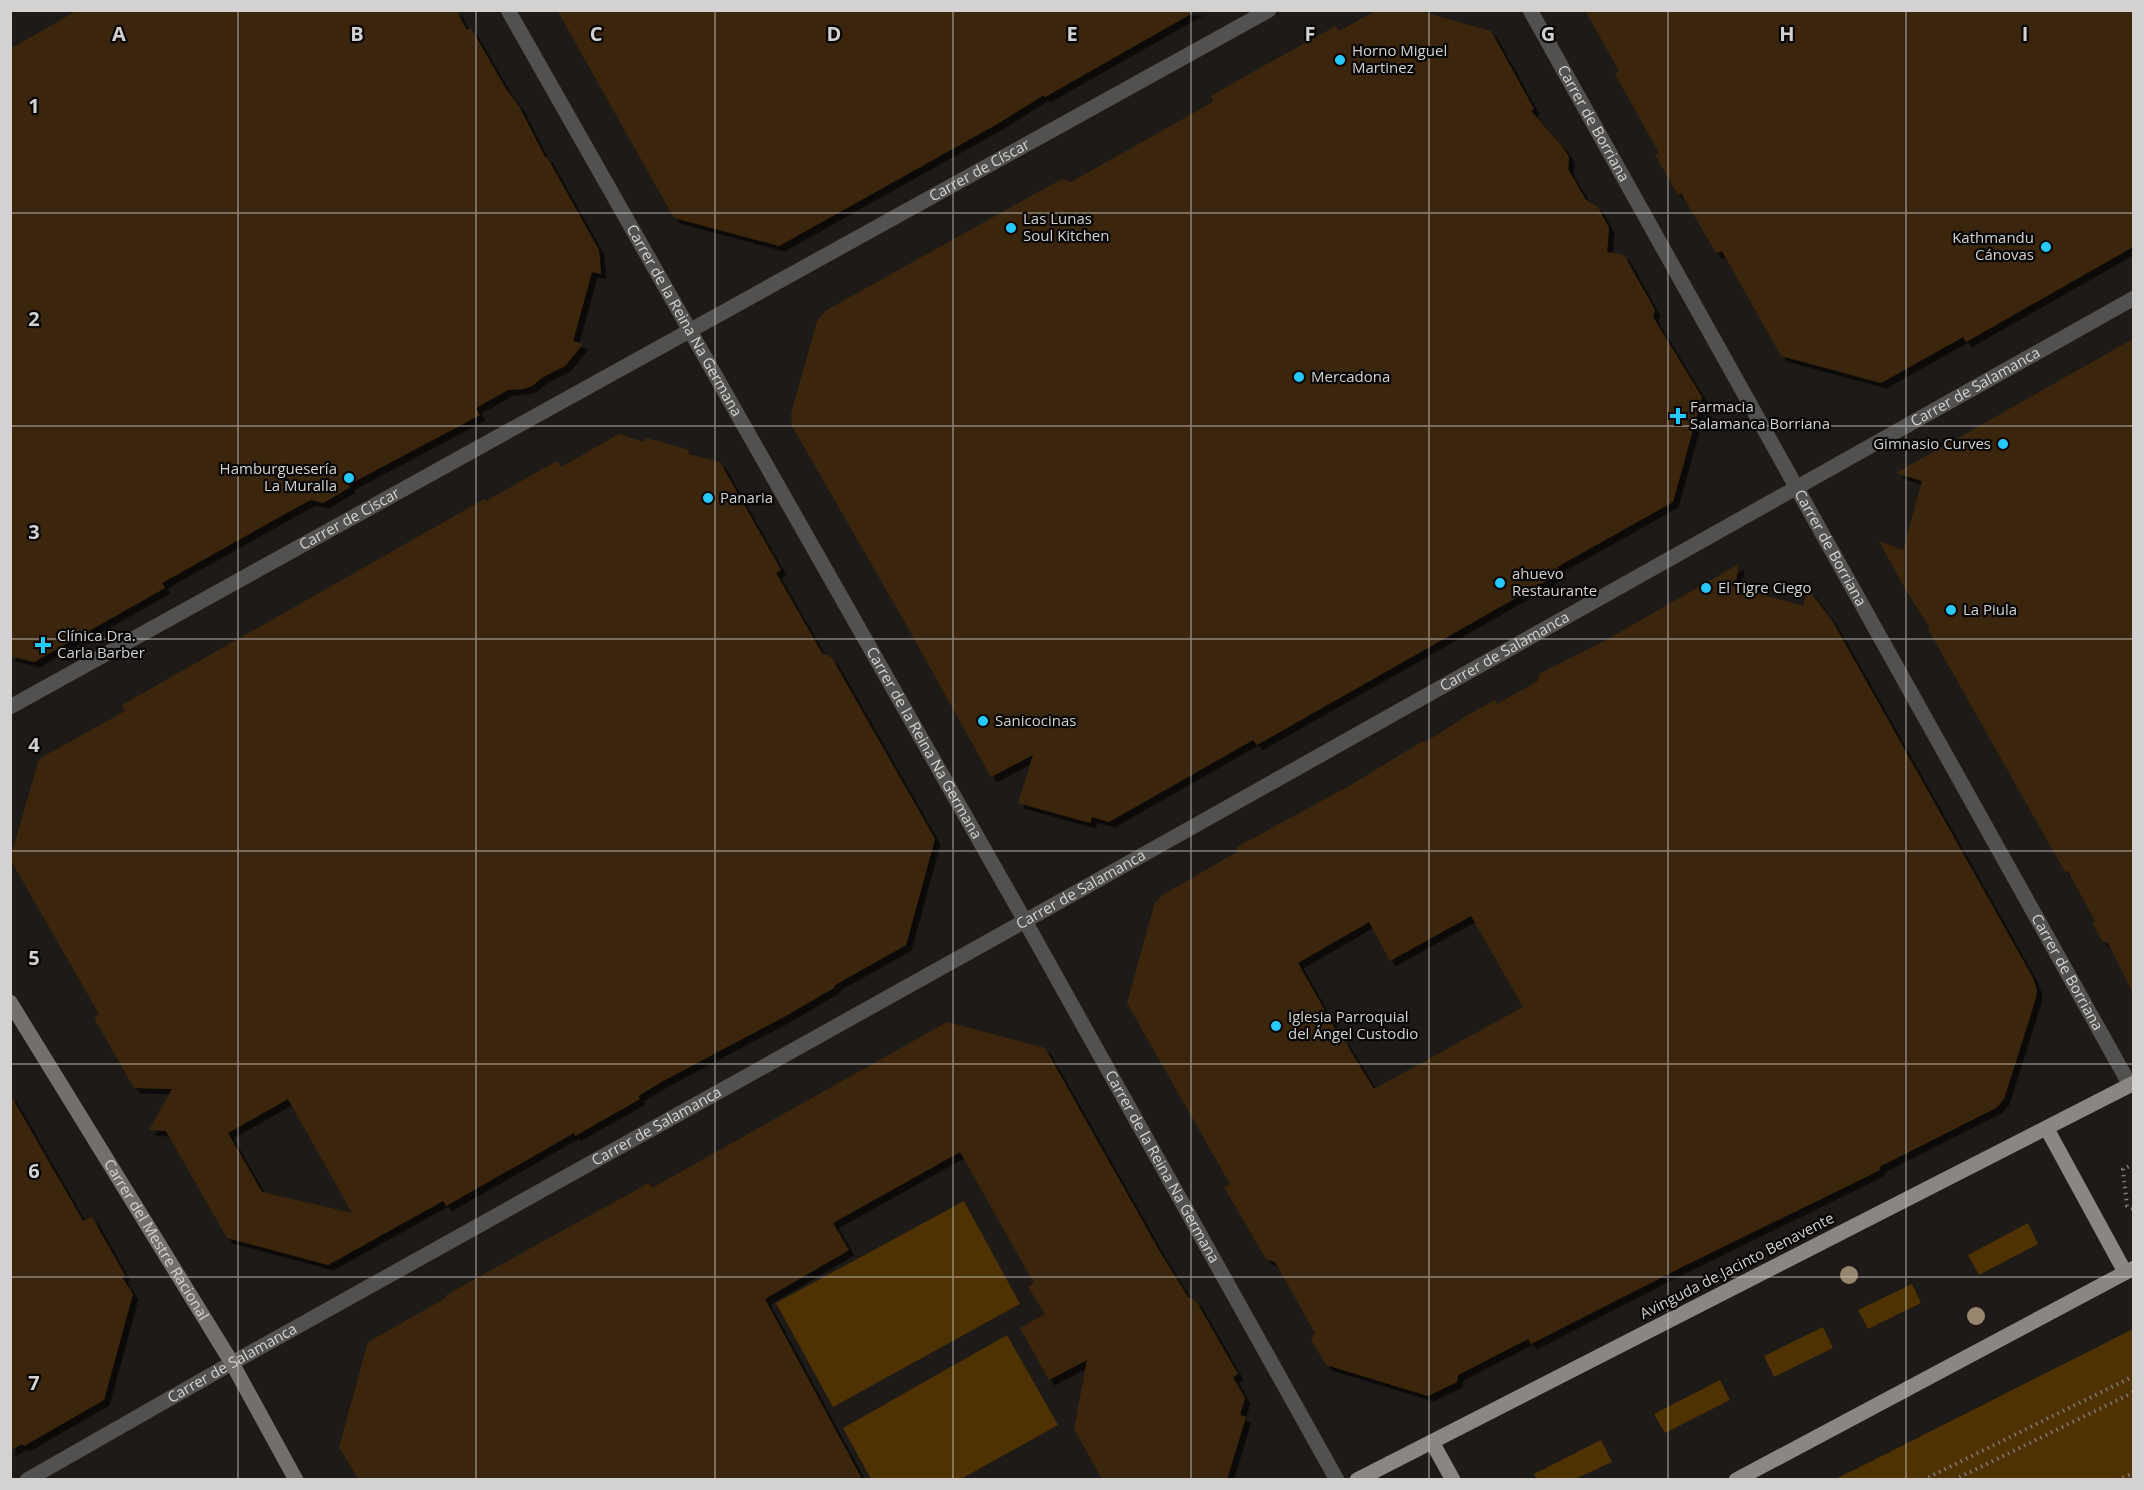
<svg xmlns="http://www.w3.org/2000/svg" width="2144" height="1490" viewBox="0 0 2144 1490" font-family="'Open Sans',sans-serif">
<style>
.green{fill:#4e3201}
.building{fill:#3a270a;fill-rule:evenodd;filter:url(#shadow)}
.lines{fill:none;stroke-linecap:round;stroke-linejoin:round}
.path{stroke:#7c7977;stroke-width:4;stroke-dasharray:1.5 4.5;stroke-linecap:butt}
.minor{stroke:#52514f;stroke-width:15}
.tertiary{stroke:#52514f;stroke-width:15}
.secondary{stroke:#726f6c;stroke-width:15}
.primary{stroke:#8a8783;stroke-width:15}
.tree{fill:#97856d}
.grid{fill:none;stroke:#d4d2d0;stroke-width:1.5;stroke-opacity:0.55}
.poi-dot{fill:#26c9fe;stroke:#070605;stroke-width:2}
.labels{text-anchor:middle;stroke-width:4.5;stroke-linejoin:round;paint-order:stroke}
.poi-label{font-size:15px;fill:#d4d2d0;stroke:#070605;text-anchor:start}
.street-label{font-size:15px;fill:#d4d2d0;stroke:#070605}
.grid-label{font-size:20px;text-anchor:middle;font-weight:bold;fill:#d4d2d0;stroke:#070605;stroke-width:4.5;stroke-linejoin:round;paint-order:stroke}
</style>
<defs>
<filter id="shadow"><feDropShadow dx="5.5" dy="5.5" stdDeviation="0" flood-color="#0009"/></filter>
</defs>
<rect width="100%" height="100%" fill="#1d1a17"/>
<path class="green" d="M 964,1201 L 1020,1304 L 833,1407 L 776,1303 Z
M 2028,1223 L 2038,1244 L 1979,1275 L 1968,1255 Z
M 1912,1284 L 1921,1303 L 1868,1329 L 1858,1310 Z
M 1823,1327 L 1833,1348 L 1774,1377 L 1764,1356 Z
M 2133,1329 L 2133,1479 L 1835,1479 L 1864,1465 Z
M 1007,1335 L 1058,1425 L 961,1479 L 871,1479 L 843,1428 Z
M 1720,1380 L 1730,1400 L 1665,1433 L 1654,1414 Z
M 1601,1440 L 1612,1462 L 1575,1479 L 1537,1479 L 1534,1474 Z"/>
<path class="building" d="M 78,10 L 456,10 L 467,30 L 471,28 L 506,89 L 519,106 L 545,157 L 547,157 L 599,250 L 601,274 L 592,272 L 573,341 L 583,344 L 565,366 L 543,377 L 532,386 L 524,389 L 508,390 L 476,408 L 480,415 L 350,484 L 349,488 L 323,503 L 311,500 L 301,505 L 162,583 L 165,588 L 34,662 L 10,656 L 10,49 Z
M 557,10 L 1198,10 L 1045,97 L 1044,95 L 999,123 L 779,246 L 674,218 Z
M 1377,10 L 1416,10 L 1491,31 L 1534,109 L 1531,111 L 1562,146 L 1569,157 L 1568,169 L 1575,181 L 1586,200 L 1598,207 L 1609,228 L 1607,252 L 1624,255 L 1655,310 L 1653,317 L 1702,397 L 1673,502 L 1557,567 L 1560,573 L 1257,745 L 1253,740 L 1109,822 L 1092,817 L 1090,823 L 1018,803 L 1033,755 L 991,777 L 907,626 L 792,426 L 791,414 L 817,321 L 825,311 L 1031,196 L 1062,179 L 1071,182 L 1213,102 L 1211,96 L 1258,69 L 1336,26 L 1339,31 Z
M 1585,10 L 2133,10 L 2133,247 L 1966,342 L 1963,337 L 1881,383 L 1781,356 L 1722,251 L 1716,253 L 1681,193 L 1678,195 L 1655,155 L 1659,153 L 1615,74 L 1619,71 Z
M 2133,339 L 2133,993 L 2108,943 L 2102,941 L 2092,922 L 2095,921 L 2068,871 L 2065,872 L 1928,629 L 1930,628 L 1907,592 L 1879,541 L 1903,550 L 1922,481 L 1896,473 Z
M 619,434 L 644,442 L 645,438 L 662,442 L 689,450 L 688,454 L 720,462 L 781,570 L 776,573 L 822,653 L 832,658 L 935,839 L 906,945 L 835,985 L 834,988 L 784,1017 L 665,1080 L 638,1096 L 640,1099 L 575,1136 L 574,1133 L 446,1206 L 443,1201 L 328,1265 L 227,1238 L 166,1131 L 149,1130 L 172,1089 L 134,1088 L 94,1018 L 99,1014 L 10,859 L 39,759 L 125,711 L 122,705 L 458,514 L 485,499 L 486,501 L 557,461 L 561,467 ZM 288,1099 L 352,1213 L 262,1192 L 228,1133 Z
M 1739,564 L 1735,587 L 1803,606 L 1808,589 L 1833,622 L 2033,978 L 2037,990 L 2036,998 L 2004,1099 L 1996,1108 L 1879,1167 L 1880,1170 L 1864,1178 L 1686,1265 L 1531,1344 L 1528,1339 L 1458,1375 L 1457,1382 L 1428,1396 L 1326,1365 L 1311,1340 L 1315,1333 L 1275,1262 L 1266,1259 L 1224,1187 L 1230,1184 L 1127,1003 L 1155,902 L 1160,899 L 1159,897 L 1237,852 L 1237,847 L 1349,786 L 1423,741 L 1424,743 L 1468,715 L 1495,700 L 1497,704 L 1538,681 L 1539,674 L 1606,640 ZM 1471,916 L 1523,1007 L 1374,1089 L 1344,1040 L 1342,1041 L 1298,963 L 1369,922 L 1390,961 Z
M 947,1022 L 1045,1048 L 1160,1252 L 1188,1297 L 1196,1301 L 1238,1374 L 1233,1377 L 1245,1398 L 1240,1415 L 1246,1417 L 1227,1479 L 1102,1479 L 1074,1429 L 1087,1360 L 1049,1380 L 1020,1328 L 1045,1314 L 1028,1287 L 1034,1283 L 960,1152 L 833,1223 L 849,1250 L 765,1299 L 862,1479 L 358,1479 L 339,1447 L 368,1342 L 446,1298 L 445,1296 L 484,1274 L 649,1183 L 652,1188 Z
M 10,1094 L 83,1221 L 92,1217 L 125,1275 L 122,1277 L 133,1294 L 104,1400 L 24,1446 L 22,1444 L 10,1451 Z"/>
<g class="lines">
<path class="path" d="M 2134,1164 L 2123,1169 L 2127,1206 L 2134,1209
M 1923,1480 L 2134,1376
M 1954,1480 L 2134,1392
M 2117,1480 L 2134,1473"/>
<g class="minor">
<path id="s1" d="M 508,10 L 1025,921 L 1337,1480"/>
<path id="s2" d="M 1530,10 L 2130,1085"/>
<path id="s3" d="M 27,1480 L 232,1363 L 1025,921 L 2134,298"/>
</g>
<path class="tertiary" id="s4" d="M 10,707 L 1269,10"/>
<path class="secondary" id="s5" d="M 10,1002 L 232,1363 L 296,1480"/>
<path class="primary" d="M 2047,1129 L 2125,1272
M 1432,1442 L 1453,1480
M 1357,1480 L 2134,1083
M 1736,1480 L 2134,1268"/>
</g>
<g class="tree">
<circle cx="1849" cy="1275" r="9"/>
<circle cx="1976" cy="1316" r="9"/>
</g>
<path class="grid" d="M 238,10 L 238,1480M 476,10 L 476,1480M 715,10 L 715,1480M 953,10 L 953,1480M 1191,10 L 1191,1480M 1429,10 L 1429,1480M 1668,10 L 1668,1480M 1906,10 L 1906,1480M 10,213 L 2134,213M 10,426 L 2134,426M 10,639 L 2134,639M 10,851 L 2134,851M 10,1064 L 2134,1064M 10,1277 L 2134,1277"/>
<g class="poi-dot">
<circle cx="1340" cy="60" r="6"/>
<circle cx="1011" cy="228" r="6"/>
<circle cx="2046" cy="247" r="6"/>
<circle cx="1299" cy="377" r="6"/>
<path d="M1675 407h6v6h6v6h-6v6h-6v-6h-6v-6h6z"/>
<circle cx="2003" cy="444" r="6"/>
<circle cx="349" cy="478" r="6"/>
<circle cx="708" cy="498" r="6"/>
<circle cx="1500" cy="583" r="6"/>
<circle cx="1706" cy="588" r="6"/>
<circle cx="1951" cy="610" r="6"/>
<path d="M40 636h6v6h6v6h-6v6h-6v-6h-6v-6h6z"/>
<circle cx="983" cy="721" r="6"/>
<circle cx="1276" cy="1026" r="6"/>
</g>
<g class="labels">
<g class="poi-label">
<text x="1352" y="56">Horno Miguel<tspan x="1352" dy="17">Martinez</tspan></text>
<text x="1023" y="224">Las Lunas<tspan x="1023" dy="17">Soul Kitchen</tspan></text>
<text x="2034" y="243" text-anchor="end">Kathmandu<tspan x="2034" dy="17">Cánovas</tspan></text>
<text x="1311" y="382">Mercadona</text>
<text x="1690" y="412">Farmacia<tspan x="1690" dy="17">Salamanca Borriana</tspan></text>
<text x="1991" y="449" text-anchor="end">Gimnasio Curves</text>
<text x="337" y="474" text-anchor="end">Hamburguesería<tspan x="337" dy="17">La Muralla</tspan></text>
<text x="720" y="503">Panaria</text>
<text x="1512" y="579">ahuevo<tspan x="1512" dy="17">Restaurante</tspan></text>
<text x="1718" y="593">El Tigre Ciego</text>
<text x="1963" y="615">La Piula</text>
<text x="57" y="641">Clínica Dra.<tspan x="57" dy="17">Carla Barber</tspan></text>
<text x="995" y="726">Sanicocinas</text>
<text x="1288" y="1022">Iglesia Parroquial<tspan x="1288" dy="17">del Ángel Custodio</tspan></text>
</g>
<g class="street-label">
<text dy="5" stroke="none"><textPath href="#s2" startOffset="130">Carrer de Borriana</textPath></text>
<text dy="5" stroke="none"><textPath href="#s4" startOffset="1108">Carrer de Císcar</textPath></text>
<text dy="5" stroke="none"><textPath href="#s1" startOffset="357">Carrer de la Reina Na Germana</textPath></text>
<text dy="5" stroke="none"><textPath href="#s3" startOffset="2234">Carrer de Salamanca</textPath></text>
<text dy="5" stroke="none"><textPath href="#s4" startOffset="388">Carrer de Ciscar</textPath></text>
<text dy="5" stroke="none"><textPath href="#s2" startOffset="616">Carrer de Borriana</textPath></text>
<text dy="5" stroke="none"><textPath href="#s3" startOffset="1694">Carrer de Salamanca</textPath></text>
<text dy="5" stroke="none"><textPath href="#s1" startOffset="843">Carrer de la Reina Na Germana</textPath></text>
<text dy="5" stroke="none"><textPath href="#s3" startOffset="1208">Carrer de Salamanca</textPath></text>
<text dy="5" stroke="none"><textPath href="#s2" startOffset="1102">Carrer de Borriana</textPath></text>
<text dy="5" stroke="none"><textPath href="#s3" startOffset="722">Carrer de Salamanca</textPath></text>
<text dy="5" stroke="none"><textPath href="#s1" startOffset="1329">Carrer de la Reina Na Germana</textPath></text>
<text dy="5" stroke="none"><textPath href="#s5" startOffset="279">Carrer del Mestre Racional</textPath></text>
<text transform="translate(1737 1266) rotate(-27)" y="5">Avinguda de Jacinto Benavente</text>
<text dy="5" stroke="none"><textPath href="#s3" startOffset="236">Carrer de Salamanca</textPath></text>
</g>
</g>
<g class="grid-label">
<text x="119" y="41">A</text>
<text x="357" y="41">B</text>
<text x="596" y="41">C</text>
<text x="834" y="41">D</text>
<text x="1072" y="41">E</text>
<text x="1310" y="41">F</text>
<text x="1548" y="41">G</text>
<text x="1787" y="41">H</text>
<text x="2025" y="41">I</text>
<text x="34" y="113">1</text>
<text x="34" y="326">2</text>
<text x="34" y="539">3</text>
<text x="34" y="752">4</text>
<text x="34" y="965">5</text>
<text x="34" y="1178">6</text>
<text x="34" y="1390">7</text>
</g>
<rect width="2144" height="1490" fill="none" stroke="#d4d2d0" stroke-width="24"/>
</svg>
